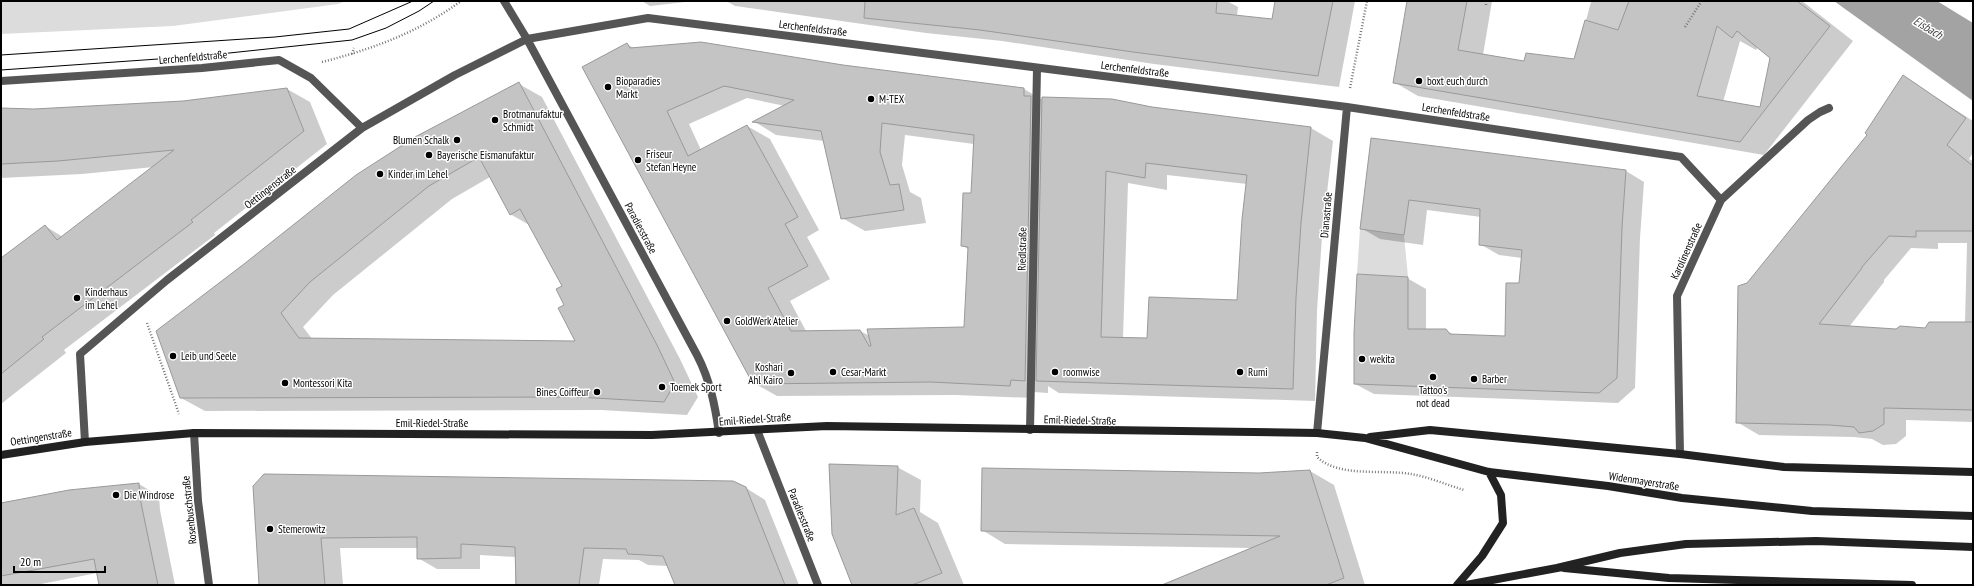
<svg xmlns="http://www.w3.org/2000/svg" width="1974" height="586" viewBox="0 0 1974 586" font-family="'PT Sans Narrow',sans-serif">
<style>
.green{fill:#dcdcdc}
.water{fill:#a3a3a3}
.shadow{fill:#0003;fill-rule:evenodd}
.building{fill:#c4c4c4;stroke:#999;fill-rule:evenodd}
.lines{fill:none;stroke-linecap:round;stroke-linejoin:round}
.path{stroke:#777;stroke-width:2.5;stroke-dasharray:1 2;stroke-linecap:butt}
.minor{stroke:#555;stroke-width:8}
.secondary{stroke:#222;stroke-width:8}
.tram{stroke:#000;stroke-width:1}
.poi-dot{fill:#000;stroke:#fff;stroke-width:1.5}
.labels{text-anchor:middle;stroke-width:3;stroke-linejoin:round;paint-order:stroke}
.street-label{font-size:11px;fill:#000;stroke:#fff}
.poi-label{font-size:11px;fill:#000;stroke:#fff;text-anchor:start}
.water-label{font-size:12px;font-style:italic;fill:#444;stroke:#fff}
</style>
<rect width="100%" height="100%" fill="#fff"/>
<path class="green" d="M 1,1 L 346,1 L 338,4 L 173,26 L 1,34 Z
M 1360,229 L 1404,235 L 1408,277 L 1357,274 Z"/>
<path class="water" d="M 1834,1 L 1937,1 L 1973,23 L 1973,101 Z"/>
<path class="shadow" d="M 642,1 L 694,1 L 650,6 Z
M 726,1 L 1227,1 L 1238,7 L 1237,16 L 1272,20 L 1276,1 L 1355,1 L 1339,87 L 1154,64 L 1002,41 L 926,33 L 735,6 Z
M 1408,1 L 1492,1 L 1483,55 L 1525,63 L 1575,61 L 1591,2 L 1585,1 L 1802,1 L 1853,41 L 1764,155 L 1418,96 L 1394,82 ZM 1740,41 L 1756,50 L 1758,47 L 1771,57 L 1761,109 L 1723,102 Z
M 627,44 L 635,49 L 843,66 L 1024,89 L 1043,100 L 1152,108 L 1311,128 L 1333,141 L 1322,236 L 1317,311 L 1315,401 L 1059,393 L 1048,386 L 1048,393 L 1033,392 L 1033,398 L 955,395 L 777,396 L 754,383 ZM 747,98 L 785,106 L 755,122 L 776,135 L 824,141 L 842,218 L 865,231 L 926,223 L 921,198 L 910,192 L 902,165 L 905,135 L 974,144 L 972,194 L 962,245 L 969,250 L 965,328 L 870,336 L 860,331 L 806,331 L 790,301 L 830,279 L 807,237 L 819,230 L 770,139 L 747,126 L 701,150 L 689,124 ZM 1167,175 L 1247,184 L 1238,301 L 1148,339 L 1123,338 L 1128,183 L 1167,190 Z
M 1904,77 L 1973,121 L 1973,153 L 1969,159 L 1973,161 L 1973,422 L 1906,420 L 1906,436 L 1896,444 L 1883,445 L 1872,439 L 1854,437 L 1759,435 L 1737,422 L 1748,284 L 1869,134 ZM 1938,243 L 1967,243 L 1965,323 L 1925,330 L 1896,330 L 1849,327 L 1884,282 L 1884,280 L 1911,248 L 1938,249 Z
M 519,84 L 542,97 L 680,359 L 698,397 L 687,415 L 601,410 L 205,411 L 181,398 ZM 490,177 L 510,214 L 531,226 L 564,286 L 566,305 L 577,342 L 313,340 L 303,327 L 333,295 L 452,199 Z
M 287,89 L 310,102 L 327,144 L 214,233 L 215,235 L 64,350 L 66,353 L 1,404 L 1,259 L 45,226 L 63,237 L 154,167 L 82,174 L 1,178 L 1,109 L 34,110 L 183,102 Z
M 1372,139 L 1626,171 L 1644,182 L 1640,238 L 1635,388 L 1618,403 L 1374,394 L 1355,384 L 1407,278 L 1426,289 L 1426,330 L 1445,330 L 1454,335 L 1506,337 L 1520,284 L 1522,258 L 1499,255 L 1480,244 L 1481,217 L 1427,210 L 1423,245 L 1380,239 L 1361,228 Z
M 897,467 L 921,480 L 920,512 L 938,523 L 964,585 L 853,585 Z
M 1310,471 L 1334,485 L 1365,585 L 1161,585 L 1253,548 L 1005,544 L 982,530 L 1259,474 Z
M 139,484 L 159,496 L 160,510 L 175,585 L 99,585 L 97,573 L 36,585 L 1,585 L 1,505 Z
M 254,486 L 746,488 L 765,500 L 799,585 L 676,585 L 668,566 L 648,565 L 639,560 L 603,559 L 599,585 L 515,585 L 516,557 L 480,555 L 480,569 L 437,569 L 418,558 L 418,548 L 340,548 L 343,585 L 261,585 Z"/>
<path class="building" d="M 865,1 L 1217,1 L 1216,13 L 1272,19 L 1275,1 L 1333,1 L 1318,76 L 1133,52 L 980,30 L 864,18 Z
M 1407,1 L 1467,1 L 1458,50 L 1524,61 L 1526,53 L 1574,59 L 1585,20 L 1618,30 L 1629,1 L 1797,1 L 1830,26 L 1740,142 L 1393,83 ZM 1717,26 L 1732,38 L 1737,31 L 1770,58 L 1760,107 L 1697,96 Z
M 701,42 L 843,65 L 1024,88 L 1024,96 L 1031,96 L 1025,381 L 1011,380 L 1010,386 L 931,382 L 753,384 L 582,67 L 627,43 L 630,48 ZM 724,86 L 794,100 L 752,122 L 821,131 L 841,219 L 904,210 L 899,184 L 890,185 L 880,152 L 882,123 L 974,135 L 971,193 L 963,193 L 961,246 L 968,247 L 964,327 L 867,329 L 871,346 L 869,346 L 860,330 L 791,331 L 768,288 L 808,266 L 785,224 L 798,217 L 747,125 L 688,156 L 667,111 Z
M 1903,75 L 1966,118 L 1947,145 L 1973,166 L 1973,231 L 1916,231 L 1916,237 L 1889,236 L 1862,267 L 1862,268 L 1819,324 L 1896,329 L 1900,326 L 1925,328 L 1929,322 L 1973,322 L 1973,410 L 1884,408 L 1884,424 L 1873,431 L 1859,433 L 1854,427 L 1830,425 L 1736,423 L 1738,286 L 1747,283 L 1867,135 L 1865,133 Z
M 519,82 L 657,345 L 675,383 L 664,402 L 577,397 L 180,398 L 156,331 L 244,264 L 356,175 L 415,137 ZM 479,157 L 510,215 L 520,209 L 562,286 L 556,289 L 564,305 L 558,308 L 575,341 L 299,338 L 281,313 L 310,282 L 429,186 Z
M 287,88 L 304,131 L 191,220 L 193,222 L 42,337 L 44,339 L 1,374 L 1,258 L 45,225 L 57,240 L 174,150 L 58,161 L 1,164 L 1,108 L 34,109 L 183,101 Z
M 1042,97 L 1112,99 L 1152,107 L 1311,127 L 1301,223 L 1296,298 L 1293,389 L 1036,381 ZM 1146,163 L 1247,175 L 1242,219 L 1237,300 L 1149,297 L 1147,338 L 1101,337 L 1106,171 L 1145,178 Z
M 1371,138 L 1626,170 L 1622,227 L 1617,378 L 1599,393 L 1354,384 L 1354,333 L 1357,274 L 1408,277 L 1408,329 L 1446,329 L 1450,334 L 1505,336 L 1506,283 L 1519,283 L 1522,250 L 1479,245 L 1480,209 L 1409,200 L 1404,235 L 1360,229 Z
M 829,464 L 898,466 L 896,515 L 914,508 L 942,573 L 912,585 L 852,585 L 832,534 Z
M 982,468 L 1259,473 L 1310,470 L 1344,578 L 1326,585 L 1162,585 L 1280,536 L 981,531 Z
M 264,474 L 733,481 L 746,487 L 785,585 L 675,585 L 663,556 L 628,554 L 626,549 L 584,548 L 579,585 L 516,585 L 515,547 L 461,544 L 461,558 L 417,559 L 417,537 L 321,538 L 325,585 L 259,585 L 253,486 Z
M 139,483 L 140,498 L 158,585 L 99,585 L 94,559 L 1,576 L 1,503 L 69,490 Z"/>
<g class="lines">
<path class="path" d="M 1486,1 L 1486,6
M 1685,27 L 1701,2
M 352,54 L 354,48
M 322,62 C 373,49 419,32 461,1
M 1350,88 L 1367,1
M 147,323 L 179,414
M 1317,452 L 1317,457 C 1339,478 1383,469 1411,474 C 1429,477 1447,485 1464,490"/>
<path class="minor" d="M 504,1 L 527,39 L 697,355 C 710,380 715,405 719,433
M 1,81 L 202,68 L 279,60 L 311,78 L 362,128
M 757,430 L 818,585
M 1030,430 L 1037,68
M 194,433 L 198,501 L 209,585
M 1317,433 L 1347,107
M 85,442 L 80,354 L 167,280 L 362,128 L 455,75 L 527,39 L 648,18 L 1347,107 L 1681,157 L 1721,200
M 1680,454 L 1677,296 L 1721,200 L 1808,120 L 1820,112 L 1829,108"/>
<path class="secondary" d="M 1370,437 L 1430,430 L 1680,454 L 1784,467 L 1973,472
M 1,455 L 85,442 L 194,433 L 652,435 L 827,426 L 1317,433 L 1365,438 L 1489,472 L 1608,486 L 1682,498 L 1812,511 L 1973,516
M 1564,568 L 1669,578 L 1912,585
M 1457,585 L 1482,556 L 1503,523 L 1501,495 L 1489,472
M 1466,585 L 1557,568 L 1620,553 L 1686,544 L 1816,541 L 1973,547"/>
<path class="tram" d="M 1,55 L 275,37 L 349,29 L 413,1
M 1,70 L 201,56 L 352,40 L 386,28 L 419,11 L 434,1"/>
</g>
<g class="poi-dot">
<circle cx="1419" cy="81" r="4"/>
<circle cx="608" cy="87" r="4"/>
<circle cx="871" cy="99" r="4"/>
<circle cx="495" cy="120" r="4"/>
<circle cx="457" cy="140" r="4"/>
<circle cx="429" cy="155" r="4"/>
<circle cx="638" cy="160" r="4"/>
<circle cx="380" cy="174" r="4"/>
<circle cx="77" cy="298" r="4"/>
<circle cx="727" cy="321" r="4"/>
<circle cx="173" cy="356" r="4"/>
<circle cx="1362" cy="359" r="4"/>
<circle cx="833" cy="372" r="4"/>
<circle cx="1055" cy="372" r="4"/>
<circle cx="1240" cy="372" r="4"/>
<circle cx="791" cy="373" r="4"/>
<circle cx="1433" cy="377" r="4"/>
<circle cx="1474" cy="379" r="4"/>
<circle cx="285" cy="383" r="4"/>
<circle cx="662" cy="387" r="4"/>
<circle cx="597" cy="392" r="4"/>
<circle cx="116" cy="495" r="4"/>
<circle cx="270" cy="529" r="4"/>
</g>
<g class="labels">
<g class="street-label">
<text transform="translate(813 28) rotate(7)" y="4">Lerchenfeldstraße</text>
<text transform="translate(193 57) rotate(-5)" y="4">Lerchenfeldstraße</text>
<text transform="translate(1135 69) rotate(7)" y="4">Lerchenfeldstraße</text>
<text transform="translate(1456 112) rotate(9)" y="4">Lerchenfeldstraße</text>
<text transform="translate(270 187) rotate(-38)" y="4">Oettingenstraße</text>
<text transform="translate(1326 215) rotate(-85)" y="4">Dianastraße</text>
<text transform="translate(641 228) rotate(62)" y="4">Paradiesstraße</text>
<text transform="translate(1022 249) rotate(-89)" y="4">Riedlstraße</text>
<text transform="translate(1686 251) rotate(-66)" y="4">Karolinenstraße</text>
<text transform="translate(755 419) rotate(-4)" y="4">Emil-Riedel-Straße</text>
<text transform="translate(1080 420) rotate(1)" y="4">Emil-Riedel-Straße</text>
<text x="432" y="427">Emil-Riedel-Straße</text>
<text transform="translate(41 437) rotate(-9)" y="4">Oettingenstraße</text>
<text transform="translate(1644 481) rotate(9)" y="4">Widenmayerstraße</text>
<text transform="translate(189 510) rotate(-96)" y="4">Rosenbuschstraße</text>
<text transform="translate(802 515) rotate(68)" y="4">Paradiesstraße</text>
</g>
<g class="poi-label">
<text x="616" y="85">Bioparadies<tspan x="616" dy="13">Markt</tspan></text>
<text x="1427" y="85">boxt euch durch</text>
<text x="879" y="103">M-TEX</text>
<text x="503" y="118">Brotmanufaktur<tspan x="503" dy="13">Schmidt</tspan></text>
<text x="449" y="144" text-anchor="end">Blumen Schalk</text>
<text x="646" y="158">Friseur<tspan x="646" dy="13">Stefan Heyne</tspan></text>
<text x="437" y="159">Bayerische Eismanufaktur</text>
<text x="388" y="178">Kinder im Lehel</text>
<text x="85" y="296">Kinderhaus<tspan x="85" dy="13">im Lehel</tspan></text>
<text x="735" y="325">GoldWerk Atelier</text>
<text x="181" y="360">Leib und Seele</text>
<text x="1370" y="363">wekita</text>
<text x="783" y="371" text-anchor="end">Koshari<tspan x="783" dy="13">Ahl Kairo</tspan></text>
<text x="841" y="376">Cesar-Markt</text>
<text x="1063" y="376">roomwise</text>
<text x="1248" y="376">Rumi</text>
<text x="1482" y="383">Barber</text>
<text x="293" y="387">Montessori Kita</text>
<text x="670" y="391">Toemek Sport</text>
<text x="1433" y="394" text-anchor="middle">Tattoo's<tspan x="1433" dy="13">not dead</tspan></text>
<text x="589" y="396" text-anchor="end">Bines Coiffeur</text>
<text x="124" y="499">Die Windrose</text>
<text x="278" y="533">Stemerowitz</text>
</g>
<g class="water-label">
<text transform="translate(1928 28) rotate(31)" y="4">Eisbach</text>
</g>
</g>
<rect width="1974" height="586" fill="none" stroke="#000000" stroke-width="4"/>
<path d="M14 566v6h91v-6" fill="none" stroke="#000000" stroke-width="2"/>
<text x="20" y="566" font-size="12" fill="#000000" stroke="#ffffff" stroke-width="3" paint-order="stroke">20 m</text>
</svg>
